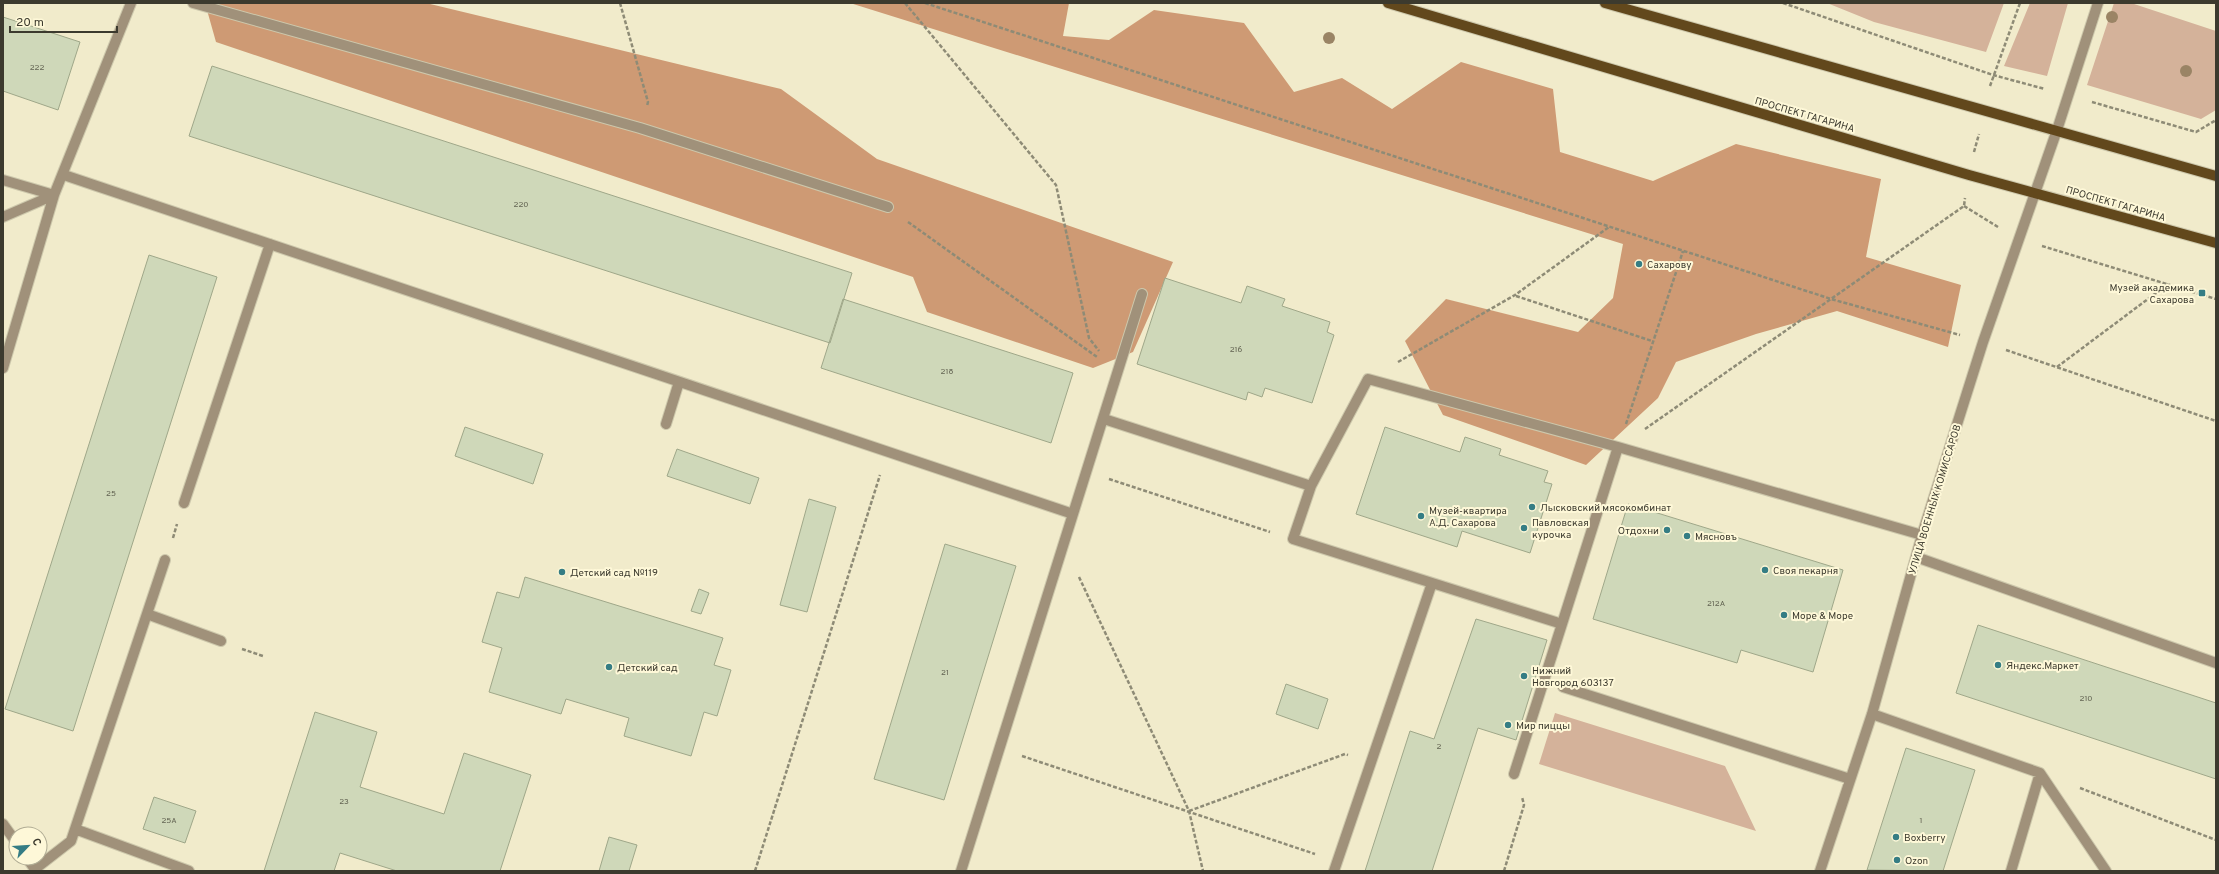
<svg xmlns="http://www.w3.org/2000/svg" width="2219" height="874" viewBox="0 0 2219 874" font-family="Overpass,sans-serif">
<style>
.green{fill:#d4b29a}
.forest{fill:#ce9a74}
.building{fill:#cfd8b9;stroke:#9fa789}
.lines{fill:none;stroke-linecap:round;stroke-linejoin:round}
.minor-casing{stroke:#cdc8ac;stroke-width:12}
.major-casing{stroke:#cdc8ac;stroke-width:12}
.path{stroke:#8e8b76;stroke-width:2.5;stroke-dasharray:4 2;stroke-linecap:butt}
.minor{stroke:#a0917a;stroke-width:10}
.major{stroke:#62481c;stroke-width:10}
.tree{fill:#9a8465}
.poi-dot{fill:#357d84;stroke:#fef8d8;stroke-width:1.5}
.labels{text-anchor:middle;stroke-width:4;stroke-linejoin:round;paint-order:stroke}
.number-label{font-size:8px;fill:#616251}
.street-label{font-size:10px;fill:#3c3a2e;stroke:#fef8d8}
.poi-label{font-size:10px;fill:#3c3a2e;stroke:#fef8d8;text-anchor:start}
</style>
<rect width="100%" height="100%" fill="#f1ebcb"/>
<path class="green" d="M 1827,3 L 2004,3 L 1986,52 L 1874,22 Z
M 2030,3 L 2068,3 L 2047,76 L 2004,66 Z
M 2114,3 L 2131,3 L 2216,31 L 2216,110 L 2201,119 L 2087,85 Z
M 1555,713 L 1725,766 L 1756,831 L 1539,764 Z"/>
<path class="forest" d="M 205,3 L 426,3 L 781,89 L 877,159 L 1173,262 L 1133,352 L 1093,368 L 927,312 L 913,277 L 216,42 Z
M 850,3 L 1069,3 L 1063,36 L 1109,40 L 1154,10 L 1244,23 L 1294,92 L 1342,78 L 1392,109 L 1461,62 L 1553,89 L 1560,152 L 1653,181 L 1736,144 L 1881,179 L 1866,257 L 1961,285 L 1948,347 L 1837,311 L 1756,334 L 1676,362 L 1658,398 L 1586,465 L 1443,415 L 1405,341 L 1446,299 L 1578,332 L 1613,298 L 1623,244 Z"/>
<path class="building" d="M 3,17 L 80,42 L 58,110 L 3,91 Z
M 212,66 L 852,273 L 830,343 L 189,136 Z
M 149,255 L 217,277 L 73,731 L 5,709 Z
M 1165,278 L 1241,303 L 1247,286 L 1285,299 L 1282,306 L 1330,322 L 1327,332 L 1334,335 L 1312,403 L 1265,388 L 1262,397 L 1248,392 L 1246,400 L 1137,364 Z
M 843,299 L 1073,373 L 1051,443 L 821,368 Z
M 465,427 L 543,454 L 533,484 L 455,456 Z
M 1385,427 L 1460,452 L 1465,437 L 1501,449 L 1499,455 L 1548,471 L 1544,482 L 1552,484 L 1530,553 L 1462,531 L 1457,547 L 1356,514 Z
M 677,449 L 759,478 L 750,504 L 667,476 Z
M 809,499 L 836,507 L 807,612 L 780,605 Z
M 1628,504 L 1843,570 L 1813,672 L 1741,650 L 1737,663 L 1593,619 Z
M 945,544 L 1016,566 L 944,800 L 874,779 Z
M 525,577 L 723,638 L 714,665 L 731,670 L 717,716 L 704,712 L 691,756 L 624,736 L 629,718 L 566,699 L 561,714 L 489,692 L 502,648 L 482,642 L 497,592 L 519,598 Z
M 699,589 L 709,593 L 701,614 L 691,611 Z
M 1476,619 L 1547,640 L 1516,740 L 1478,728 L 1432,871 L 1365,871 L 1410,731 L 1434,739 Z
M 1978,625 L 2216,703 L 2216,779 L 1956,693 Z
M 1286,684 L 1328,699 L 1318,729 L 1276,714 Z
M 315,712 L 377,732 L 360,787 L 444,814 L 464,753 L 531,775 L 500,871 L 397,871 L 340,853 L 334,871 L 264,871 Z
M 1906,748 L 1975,770 L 1943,871 L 1867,870 Z
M 154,797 L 196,811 L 185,843 L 143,829 Z
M 609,837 L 637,845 L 629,871 L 599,871 Z"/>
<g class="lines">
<g class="minor-casing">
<path id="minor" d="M 193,3 L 640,128 L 888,207
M 64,175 L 1073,514
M 3,180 L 54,195
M 3,217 L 54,195
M 3,368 L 54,195 L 131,3
M 1104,419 L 1311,486 L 1293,539 L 1562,624 L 1618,447
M 666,424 L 679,382
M 1311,486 L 1368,379 L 1618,447 L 1922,535
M 184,503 L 270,244
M 1916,557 L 2216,663
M 147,614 L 221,641
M 1563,687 L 1850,779
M 1872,714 L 2040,773 L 2106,871
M 1514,774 L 1562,624
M 3,824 L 16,842
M 75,829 L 189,871
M 27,858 L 36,871
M 35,869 L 71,841 L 165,560
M 961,871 L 1142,294
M 1334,871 L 1432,583
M 1820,871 L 1872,714 L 1922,535 L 1983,342 L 2057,130 L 2098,3
M 2011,871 L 2040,773"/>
</g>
<g class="major-casing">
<path id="major" d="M 1388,3 L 1969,175 L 2216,243
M 1605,3 L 2216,176"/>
</g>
<path class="path" d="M 620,3 L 648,102 L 647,106
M 905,3 L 1056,185 L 1089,338 L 1099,351
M 925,3 L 1831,299 L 1960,335
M 1783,3 L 1993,75 L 2045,89
M 1990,86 L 2020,3
M 2092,102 L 2196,132 L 2216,120
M 1974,152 L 1979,134
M 1964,206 L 1998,227
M 908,222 L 1097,357
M 2042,246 L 2216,299
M 1516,296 L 1652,341
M 2006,350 L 2216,421
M 1398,362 L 1515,295 L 1609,227
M 2057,367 L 2168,284
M 1626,424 L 1683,251
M 1645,429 L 1964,206 L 1965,198
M 1109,479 L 1270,532
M 173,538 L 177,524
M 1079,577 L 1189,811 L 1203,871
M 242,649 L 263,656
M 1022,756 L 1315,854
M 2080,788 L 2216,840
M 1189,811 L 1345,754 L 1348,755
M 755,871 L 880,475
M 1504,871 L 1524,805 L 1522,797"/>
<use href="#minor" class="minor"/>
<use href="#major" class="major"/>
</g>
<g class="tree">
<circle cx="2112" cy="17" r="6"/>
<circle cx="1329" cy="38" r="6"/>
<circle cx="2186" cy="71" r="6"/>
</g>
<g class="poi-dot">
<circle cx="1639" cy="264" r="4"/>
<rect x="2198" y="289" width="8" height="8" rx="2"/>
<circle cx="1532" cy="507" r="4"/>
<circle cx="1421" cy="516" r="4"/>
<circle cx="1524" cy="528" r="4"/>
<circle cx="1667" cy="530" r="4"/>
<circle cx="1687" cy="536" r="4"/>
<circle cx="1765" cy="570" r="4"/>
<circle cx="562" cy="572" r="4"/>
<circle cx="1784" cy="615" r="4"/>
<circle cx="1998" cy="665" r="4"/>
<circle cx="609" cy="667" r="4"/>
<circle cx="1524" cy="676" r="4"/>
<circle cx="1508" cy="725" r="4"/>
<circle cx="1896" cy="837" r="4"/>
<circle cx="1897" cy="860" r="4"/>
</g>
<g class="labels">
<g class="number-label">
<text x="37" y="70">222</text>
<text x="521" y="207">220</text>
<text x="1236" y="352">216</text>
<text x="947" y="374">218</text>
<text x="111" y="496">25</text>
<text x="1716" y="606">212А</text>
<text x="945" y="675">21</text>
<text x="2086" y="701">210</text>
<text x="1439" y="749">2</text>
<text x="344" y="804">23</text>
<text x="169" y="823">25А</text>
<text x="1921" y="823">1</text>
</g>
<g class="street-label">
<text transform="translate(1805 114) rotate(16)" y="4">ПРОСПЕКТ ГАГАРИНА</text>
<text transform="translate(2116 203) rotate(16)" y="4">ПРОСПЕКТ ГАГАРИНА</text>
<text transform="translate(1934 499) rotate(-73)" y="4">УЛИЦА ВОЕННЫХ КОМИССАРОВ</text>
</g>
<g class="poi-label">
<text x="1647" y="268">Сахарову</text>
<text x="2194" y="291" text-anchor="end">Музей академика<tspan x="2194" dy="12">Сахарова</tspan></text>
<text x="1540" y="511">Лысковский мясокомбинат</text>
<text x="1429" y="514">Музей-квартира<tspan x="1429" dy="12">А.Д. Сахарова</tspan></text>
<text x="1532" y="526">Павловская<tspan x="1532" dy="12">курочка</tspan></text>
<text x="1659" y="534" text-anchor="end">Отдохни</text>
<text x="1695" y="540">Мясновъ</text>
<text x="1773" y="574">Своя пекарня</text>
<text x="570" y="576">Детский сад №119</text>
<text x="1792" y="619">Море &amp; Море</text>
<text x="2006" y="669">Яндекс.Маркет</text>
<text x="617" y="671">Детский сад</text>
<text x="1532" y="674">Нижний<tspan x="1532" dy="12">Новгород 603137</tspan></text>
<text x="1516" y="729">Мир пиццы</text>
<text x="1904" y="841">Boxberry</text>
<text x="1905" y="864">Ozon</text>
</g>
</g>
<rect width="2219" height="874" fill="none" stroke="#3c3a2e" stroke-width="8"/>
<g transform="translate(28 846) rotate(65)"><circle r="19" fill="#fef8d8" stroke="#b0ac94"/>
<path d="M0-3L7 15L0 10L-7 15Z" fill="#357d84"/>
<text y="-6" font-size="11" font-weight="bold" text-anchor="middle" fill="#3c3a2e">С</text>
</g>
<path d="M10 26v6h107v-6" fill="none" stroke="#3c3a2e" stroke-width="2"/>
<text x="16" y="26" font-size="12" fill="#3c3a2e" stroke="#fef8d8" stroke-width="3" paint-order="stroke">20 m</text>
</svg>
